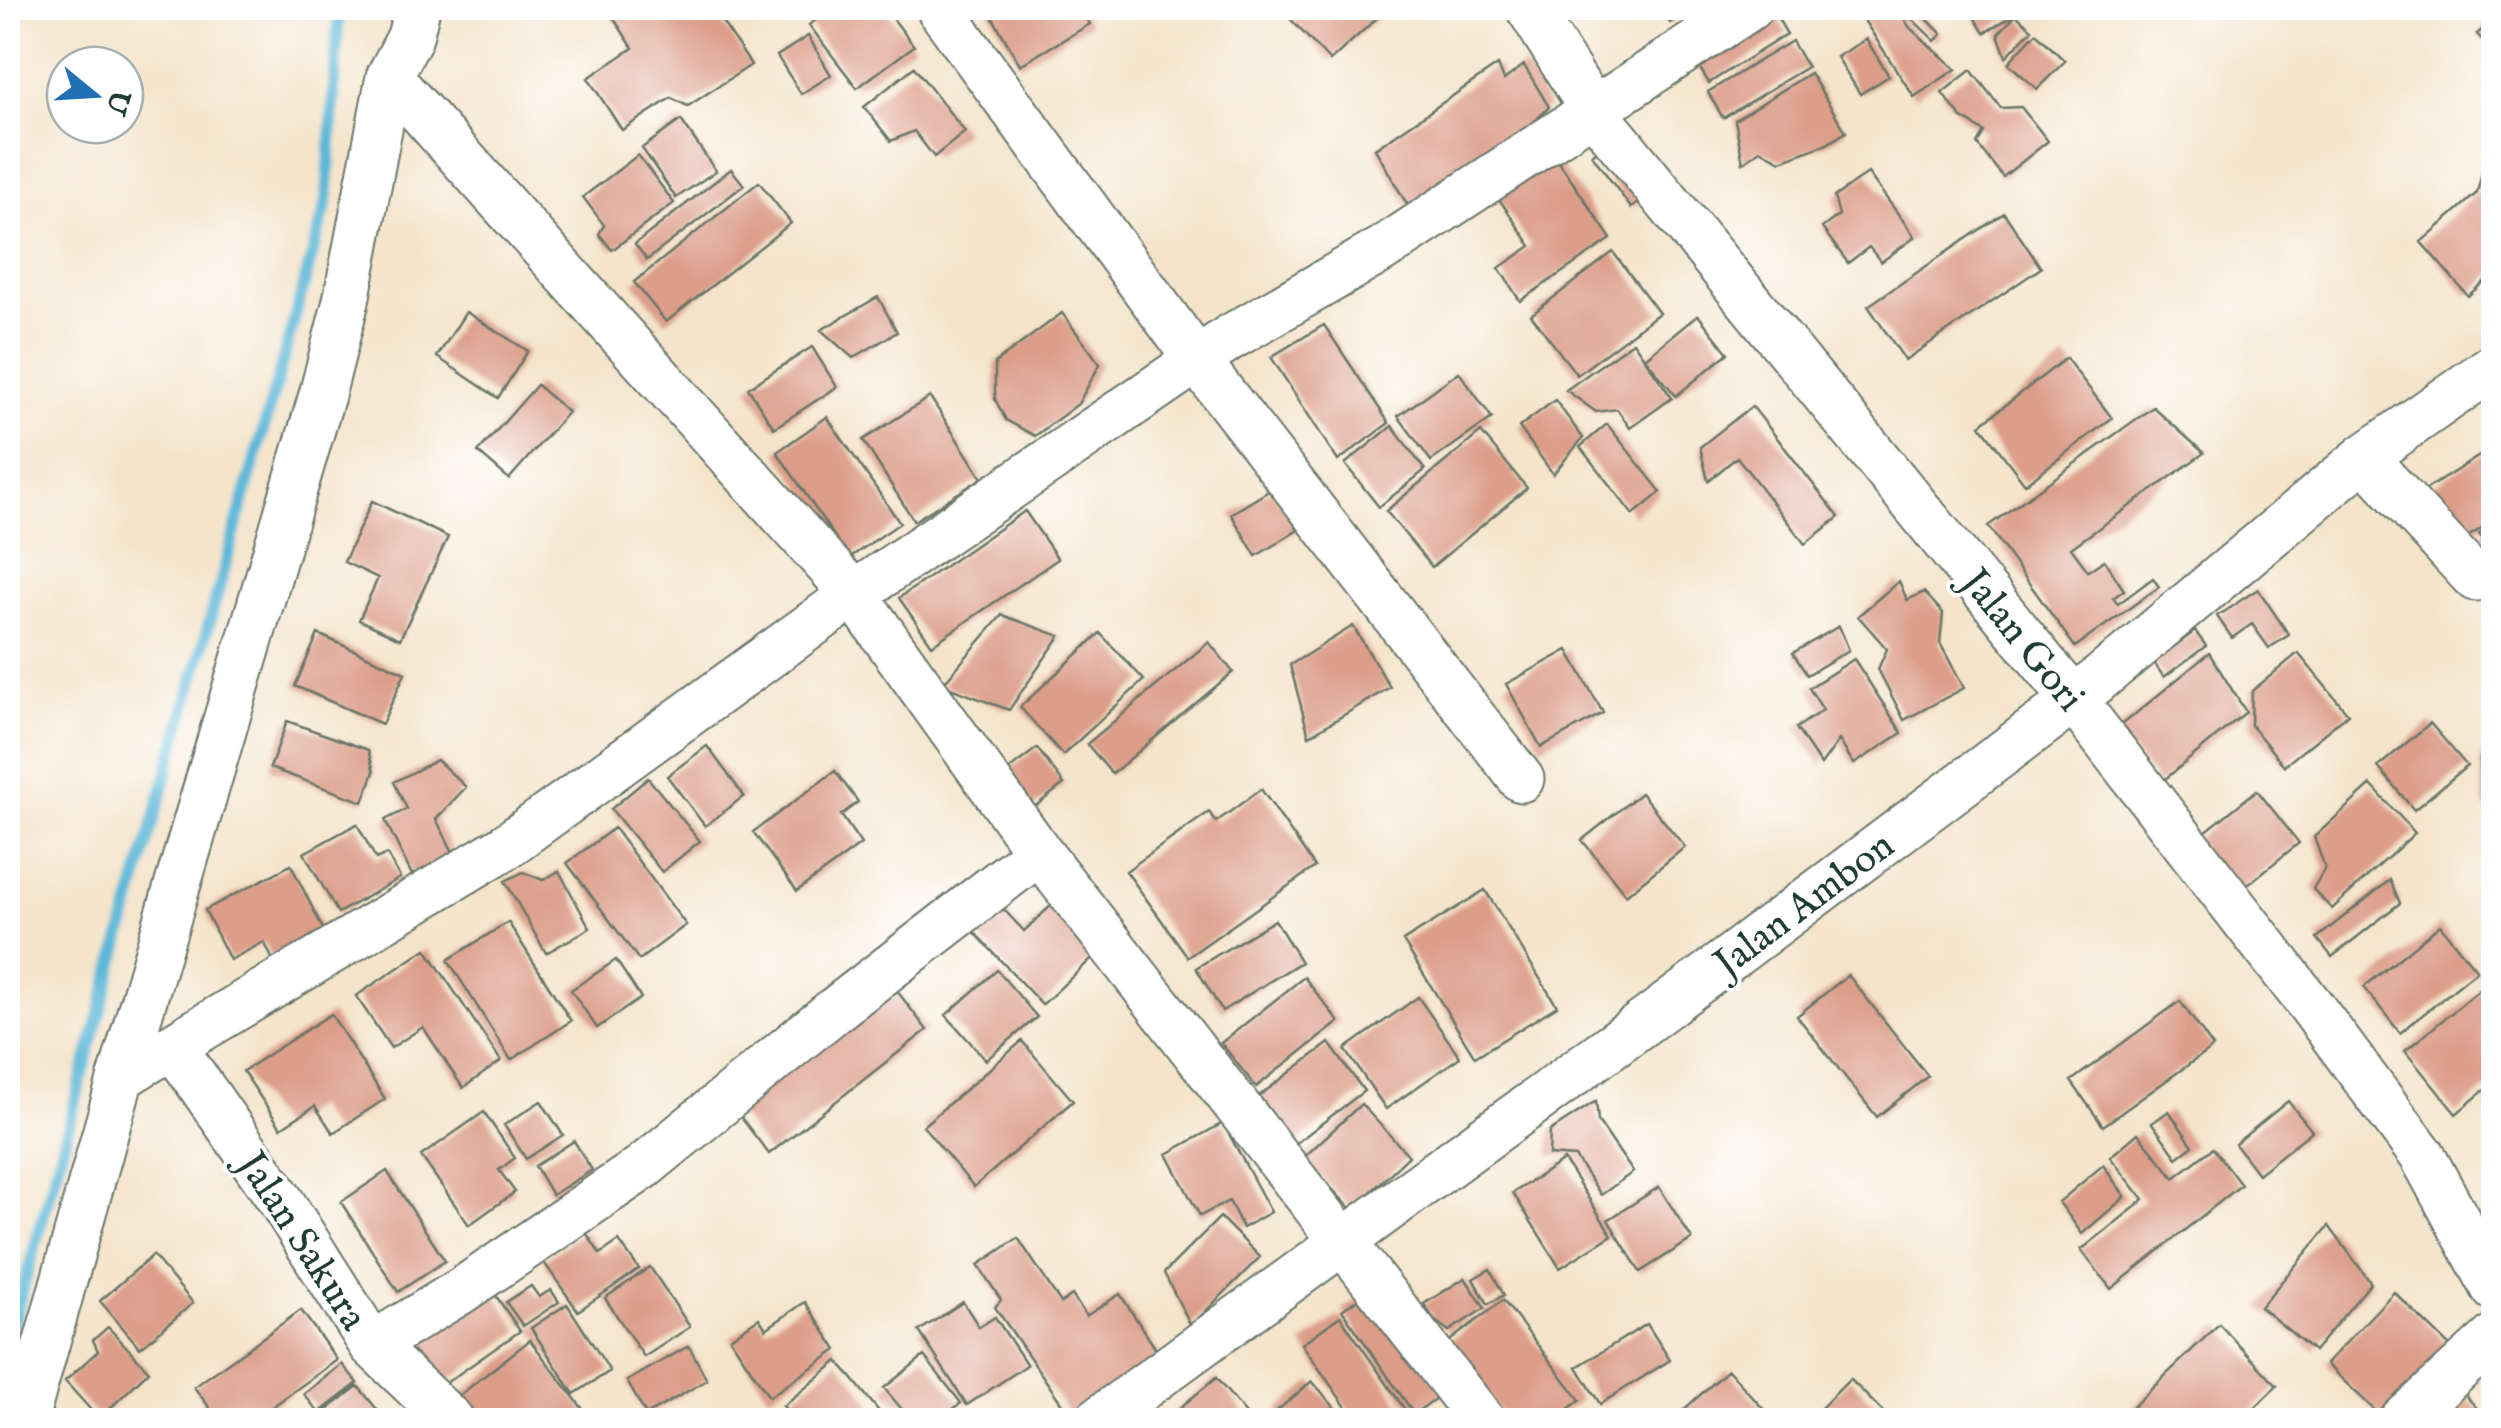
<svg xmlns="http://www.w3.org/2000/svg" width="2501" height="1428" viewBox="0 0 2501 1428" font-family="'IM FELL English',serif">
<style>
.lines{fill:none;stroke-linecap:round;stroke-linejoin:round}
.stream{stroke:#5ab7d8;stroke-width:12}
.building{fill:#dc9d89}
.street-casing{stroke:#6a7769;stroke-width:49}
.street{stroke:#fff;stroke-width:45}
.labels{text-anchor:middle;stroke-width:8;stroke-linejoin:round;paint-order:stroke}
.street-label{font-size:40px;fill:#1f3d34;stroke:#fff}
</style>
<rect width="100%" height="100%" fill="#fff"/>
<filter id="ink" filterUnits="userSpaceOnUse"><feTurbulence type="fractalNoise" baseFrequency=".01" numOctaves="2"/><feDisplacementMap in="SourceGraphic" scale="20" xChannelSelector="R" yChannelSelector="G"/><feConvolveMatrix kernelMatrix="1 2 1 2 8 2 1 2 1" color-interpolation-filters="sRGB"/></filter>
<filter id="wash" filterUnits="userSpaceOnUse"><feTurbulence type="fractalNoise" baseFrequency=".0048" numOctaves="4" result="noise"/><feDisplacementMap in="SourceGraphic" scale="40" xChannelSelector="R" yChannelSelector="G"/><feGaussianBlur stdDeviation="2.25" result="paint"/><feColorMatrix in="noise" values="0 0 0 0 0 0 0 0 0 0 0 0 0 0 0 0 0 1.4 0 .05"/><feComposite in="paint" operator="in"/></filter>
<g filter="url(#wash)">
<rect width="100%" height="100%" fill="#f4e4cb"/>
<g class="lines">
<path class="stream" d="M 8,1342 L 327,202 L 339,8"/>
</g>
<g id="blocks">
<path class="building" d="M 607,8 L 713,8 L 751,65 L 688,106 L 671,98 L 622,130 L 588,78 L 633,48 Z
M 832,8 L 885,8 L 914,46 L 857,88 L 809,25 Z
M 987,8 L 1080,8 L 1090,24 L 1020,65 Z
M 1280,8 L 1388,8 L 1330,61 Z
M 1658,8 L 1691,8 L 1670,23 Z
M 1856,8 L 1897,8 L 1910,28 L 1956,69 L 1914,97 Z
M 1916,8 L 1942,34 L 1935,41 L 1908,15 Z
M 1990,8 L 2011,8 L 2015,14 L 1984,33 L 1974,17 Z
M 1774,12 L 1787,34 L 1709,83 L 1696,62 Z
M 2016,15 L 2032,29 L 2006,57 L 1998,34 Z
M 2494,19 L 2494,52 L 2477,34 Z
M 2036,33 L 2065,61 L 2037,89 L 2008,63 Z
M 808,36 L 831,75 L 801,94 L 777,56 Z
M 1866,39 L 1889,76 L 1860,94 L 1837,57 Z
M 1792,41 L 1807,67 L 1723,118 L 1708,92 Z
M 1498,65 L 1504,80 L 1524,65 L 1549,107 L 1513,143 L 1408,206 L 1375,149 Z
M 914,67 L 965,132 L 934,157 L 914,131 L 891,141 L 864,107 Z
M 1971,70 L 2001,108 L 2021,107 L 2048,141 L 2003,177 L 1977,144 L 1984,132 L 1961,117 L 1942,93 Z
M 1810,73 L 1846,132 L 1827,144 L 1781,161 L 1760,150 L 1743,163 L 1735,120 Z
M 681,120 L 716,171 L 676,198 L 642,148 Z
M 1607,143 L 1646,198 L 1631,208 L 1592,155 Z
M 1553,153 L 1611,239 L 1520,301 L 1499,268 L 1531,246 L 1495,193 Z
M 638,155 L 674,203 L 612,250 L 599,234 L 604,225 L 583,197 Z
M 2494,156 L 2494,273 L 2468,296 L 2421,242 L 2477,193 L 2484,164 Z
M 731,169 L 744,185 L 647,260 L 635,244 Z
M 1868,173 L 1915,237 L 1881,262 L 1869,247 L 1848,263 L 1822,228 L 1839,215 L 1834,197 Z
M 759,182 L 791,223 L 666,322 L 634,282 Z
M 2004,213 L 2041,268 L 1905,360 L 1868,306 Z
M 1613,252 L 1659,313 L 1577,375 L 1531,315 Z
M 878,297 L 897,332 L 853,358 L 821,330 Z
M 466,312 L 528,351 L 498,398 L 437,357 Z
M 1062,313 L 1100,364 L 1078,404 L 1035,436 L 1006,420 L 995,399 L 995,363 Z
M 1698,315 L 1728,353 L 1676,396 L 1645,358 Z
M 1324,325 L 1389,423 L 1338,461 L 1271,357 Z
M 1633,342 L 1672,398 L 1630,428 L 1617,409 L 1596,412 L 1566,390 Z
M 812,347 L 837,387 L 774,428 L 748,388 Z
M 2066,358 L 2112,418 L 2025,484 L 1980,425 Z
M 1459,372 L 1492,418 L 1431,461 L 1398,416 Z
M 537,385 L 568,412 L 509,479 L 478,452 Z
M 930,397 L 982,478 L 914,521 L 863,440 Z
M 1555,400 L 1583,438 L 1553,474 L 1519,427 Z
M 1752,406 L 1839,517 L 1805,544 L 1737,457 L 1708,481 L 1700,447 Z
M 2153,407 L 2204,453 L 2071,548 L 2088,571 L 2104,560 L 2124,590 L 2113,598 L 2118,604 L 2153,578 L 2159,587 L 2075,647 L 1988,526 Z
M 827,417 L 900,523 L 849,558 L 777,452 Z
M 1607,424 L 1661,492 L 1633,515 L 1580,447 Z
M 1392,426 L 1425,470 L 1379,507 L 1345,464 Z
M 1481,432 L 1527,488 L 1432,567 L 1386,511 Z
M 2489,450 L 2494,457 L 2494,520 L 2455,545 L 2422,492 Z
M 1272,489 L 1298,530 L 1256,556 L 1231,514 Z
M 372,501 L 448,537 L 400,639 L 359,620 L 378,578 L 344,562 Z
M 1025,511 L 1058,559 L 932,645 L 899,598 Z
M 2494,525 L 2494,557 L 2479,534 Z
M 1899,581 L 1907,600 L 1924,592 L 1943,613 L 1940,643 L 1964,688 L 1904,720 L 1878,669 L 1887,649 L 1858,616 Z
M 2258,589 L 2289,635 L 2269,648 L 2252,624 L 2232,638 L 2217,616 Z
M 1002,615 L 1060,636 L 1009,710 L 942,685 Z
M 1353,626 L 1390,687 L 1309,736 L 1290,665 Z
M 1839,626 L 1849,650 L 1807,675 L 1793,653 Z
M 2195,631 L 2206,646 L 2164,677 L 2153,662 Z
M 1100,633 L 1144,680 L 1063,755 L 1020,707 Z
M 318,634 L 405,673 L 382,724 L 295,686 Z
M 1209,642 L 1233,672 L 1112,774 L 1087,744 Z
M 1568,650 L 1603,713 L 1541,747 L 1506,684 Z
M 2209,653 L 2246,712 L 2158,785 L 2117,729 Z
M 2298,653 L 2348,714 L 2284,766 L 2251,725 L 2252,691 Z
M 1854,659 L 1902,733 L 1854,764 L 1839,740 L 1821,765 L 1796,728 L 1823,710 L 1809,688 Z
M 287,721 L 368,750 L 374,772 L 363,802 L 270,768 Z
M 2430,723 L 2467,766 L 2414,810 L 2378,767 Z
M 707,746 L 744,796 L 705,826 L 667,776 Z
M 2494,746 L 2494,815 L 2484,805 L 2480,759 Z
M 1037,748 L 1064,784 L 1033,808 L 1007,771 Z
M 437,760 L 466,787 L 436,819 L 454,854 L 412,875 L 385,820 L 407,809 L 394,782 Z
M 835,771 L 858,802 L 841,815 L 861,844 L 797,891 L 753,832 Z
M 648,778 L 700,841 L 662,872 L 611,809 Z
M 2371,785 L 2415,833 L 2332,909 L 2313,889 L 2325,868 L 2314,837 Z
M 1261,789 L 1315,867 L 1188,957 L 1126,871 L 1209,812 L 1216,822 Z
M 2257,790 L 2299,843 L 2236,894 L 2194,841 Z
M 1641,793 L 1685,847 L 1626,895 L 1582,840 Z
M 357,824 L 376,859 L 387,854 L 400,878 L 338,913 L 304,853 Z
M 614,828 L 686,925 L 639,960 L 567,863 Z
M 291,865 L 325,933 L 273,960 L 264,942 L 230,960 L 205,910 Z
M 559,871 L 590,928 L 546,953 L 505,881 L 523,872 L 543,880 Z
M 2390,880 L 2400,903 L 2332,957 L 2317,938 Z
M 1485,890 L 1557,1006 L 1475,1057 L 1403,941 Z
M 993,898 L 1024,931 L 1056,901 L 1101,950 L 1042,1005 L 966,923 Z
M 1275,920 L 1301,962 L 1222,1011 L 1196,968 Z
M 508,922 L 571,1021 L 511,1060 L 448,960 Z
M 2440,925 L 2477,971 L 2400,1033 L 2364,987 Z
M 426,949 L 501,1061 L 463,1088 L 423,1027 L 391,1048 L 356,996 Z
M 616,960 L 641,998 L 597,1028 L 571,990 Z
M 997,970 L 1037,1017 L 986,1060 L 946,1015 Z
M 1848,975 L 1928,1076 L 1877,1117 L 1797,1016 Z
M 1304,977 L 1339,1022 L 1256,1087 L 1221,1043 Z
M 2494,978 L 2494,1082 L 2456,1114 L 2405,1051 Z
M 891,983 L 927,1030 L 769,1154 L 733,1107 Z
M 1418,997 L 1460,1057 L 1386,1109 L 1345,1049 Z
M 2180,1001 L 2213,1047 L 2103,1126 L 2071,1081 Z
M 331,1014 L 385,1099 L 333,1133 L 315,1106 L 281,1128 L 243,1071 Z
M 1022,1041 L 1073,1101 L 974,1187 L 923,1126 Z
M 1329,1043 L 1364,1091 L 1295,1144 L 1259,1096 Z
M 541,1101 L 563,1135 L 526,1159 L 504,1125 Z
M 1596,1101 L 1598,1121 L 1633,1172 L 1601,1195 L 1575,1157 L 1549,1155 L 1550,1131 Z
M 2288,1101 L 2312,1131 L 2258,1174 L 2235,1144 Z
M 1361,1104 L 1409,1156 L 1352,1210 L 1303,1158 Z
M 2169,1111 L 2193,1146 L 2177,1158 L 2152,1123 Z
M 484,1112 L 515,1158 L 499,1170 L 515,1192 L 469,1225 L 421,1156 Z
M 1223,1123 L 1271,1212 L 1243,1228 L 1229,1201 L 1200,1216 L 1167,1154 Z
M 2138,1133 L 2174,1178 L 2213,1148 L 2241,1185 L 2111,1289 L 2081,1250 L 2144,1200 L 2110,1157 Z
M 574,1141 L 592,1170 L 552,1195 L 535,1166 Z
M 1564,1160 L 1612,1235 L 1560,1268 L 1513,1193 Z
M 2103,1165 L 2125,1197 L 2082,1234 L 2059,1202 Z
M 387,1171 L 445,1261 L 398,1292 L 341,1202 Z
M 1659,1187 L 1692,1239 L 1640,1272 L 1608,1220 Z
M 1220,1217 L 1260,1257 L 1191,1326 L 1164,1273 Z
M 2329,1226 L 2371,1283 L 2314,1351 L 2260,1307 Z
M 585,1231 L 600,1254 L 619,1241 L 639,1269 L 578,1311 L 543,1261 Z
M 1018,1238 L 1061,1303 L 1072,1295 L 1086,1316 L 1120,1294 L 1163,1360 L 1073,1420 L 995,1307 L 1001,1300 L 978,1265 Z
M 153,1255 L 193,1303 L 140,1348 L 100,1301 Z
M 650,1267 L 690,1327 L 644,1357 L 605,1298 Z
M 1490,1269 L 1504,1295 L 1488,1304 L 1473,1279 Z
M 1465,1278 L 1485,1308 L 1449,1331 L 1434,1320 L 1424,1304 Z
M 531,1286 L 539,1297 L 551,1290 L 559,1302 L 523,1326 L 506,1302 Z
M 490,1287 L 520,1331 L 436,1390 L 406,1346 Z
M 1372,1289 L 1443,1393 L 1414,1414 L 1342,1310 Z
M 2394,1292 L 2453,1349 L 2385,1420 L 2326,1364 Z
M 1503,1300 L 1580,1400 L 1554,1420 L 1506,1420 L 1447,1343 Z
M 805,1302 L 837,1350 L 769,1397 L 730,1338 L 759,1318 L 766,1329 Z
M 963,1302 L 979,1327 L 995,1317 L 1027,1365 L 967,1405 L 919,1331 Z
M 567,1304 L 610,1371 L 574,1394 L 531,1328 Z
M 301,1310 L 337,1360 L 254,1420 L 219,1420 L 194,1387 Z
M 1340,1316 L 1408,1414 L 1399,1420 L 1355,1420 L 1302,1344 Z
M 1647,1324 L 1670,1360 L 1600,1404 L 1577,1367 Z
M 2219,1324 L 2277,1386 L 2242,1420 L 2119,1420 Z
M 108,1327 L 149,1371 L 99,1419 L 65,1381 L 98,1351 L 93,1340 Z
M 530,1340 L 589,1417 L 584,1420 L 473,1420 L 456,1398 Z
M 689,1346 L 707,1380 L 646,1415 L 627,1381 Z
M 924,1356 L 961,1403 L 939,1420 L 911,1420 L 884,1388 Z
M 838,1361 L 886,1420 L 795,1420 L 783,1406 Z
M 342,1364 L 358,1383 L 319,1413 L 304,1394 Z
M 1728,1370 L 1766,1412 L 1757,1420 L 1672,1420 Z
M 1216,1378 L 1251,1420 L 1165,1420 Z
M 1850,1379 L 1891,1420 L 1809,1420 Z
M 1312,1381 L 1345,1420 L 1266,1420 Z
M 358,1386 L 384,1418 L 381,1420 L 314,1420 Z
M 2462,1392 L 2488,1420 L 2431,1420 Z"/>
</g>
</g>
<g filter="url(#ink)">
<use href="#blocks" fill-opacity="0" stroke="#6a7769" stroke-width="2.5"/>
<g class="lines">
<g class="street-casing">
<path id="street" d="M 939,8 L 1197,360 L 1521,779
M 1529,8 L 1592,109 L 2074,700 L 2311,1006 L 2422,1155 L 2494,1288
M 389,77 L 854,594 L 1039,852 L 1482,1420
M 2364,457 L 2475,578
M 173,1046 L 281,1201 L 372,1345 L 451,1420
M 121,1077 L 505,847 L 854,594 L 1229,338 L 1383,249 L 1749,8
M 372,1345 L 461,1291 L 643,1167 L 836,1009 L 1039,852
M 25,1420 L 121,1077 L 322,395 L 346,301 L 389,77 L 410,37 L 417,8
M 1098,1420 L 1654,1015 L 2074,700 L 2364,457 L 2494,366
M 2403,1420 L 2494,1337"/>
</g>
<use href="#street" class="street"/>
</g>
</g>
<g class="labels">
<g class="street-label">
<text transform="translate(2024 639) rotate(51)" y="14">Jalan Gori</text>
<text transform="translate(1803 903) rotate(-37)" y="14">Jalan Ambon</text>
<text transform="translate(304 1240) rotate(57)" y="14">Jalan Sakura</text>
</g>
</g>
<rect width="2501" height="1428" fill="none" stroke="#fff" stroke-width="40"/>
<g transform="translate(95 95) rotate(108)"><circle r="48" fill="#ffffff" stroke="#a5b1ae" stroke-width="2.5"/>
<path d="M0-8L18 38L0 25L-18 38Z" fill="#1f6fb2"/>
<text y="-15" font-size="28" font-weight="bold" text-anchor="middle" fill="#1f3d34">U</text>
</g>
</svg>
